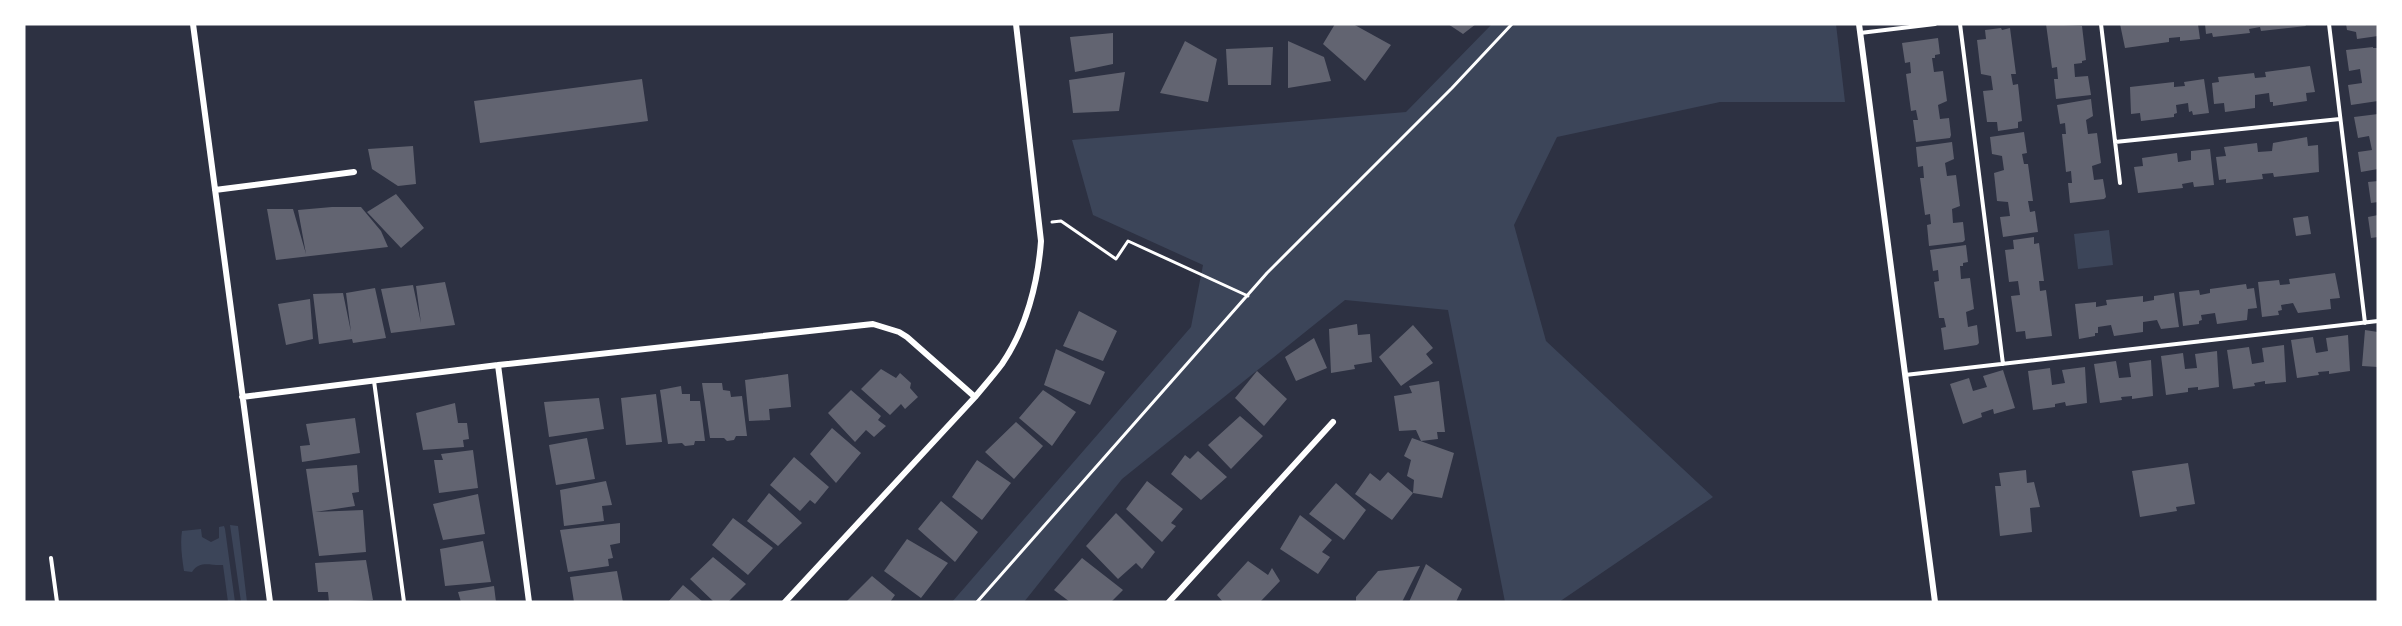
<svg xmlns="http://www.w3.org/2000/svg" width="2402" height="626" viewBox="0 0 2402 626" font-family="'Noto Sans',sans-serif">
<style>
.green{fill:#3c4559}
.building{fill:#626471}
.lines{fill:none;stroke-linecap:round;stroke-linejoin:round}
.path{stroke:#fff;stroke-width:3}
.service{stroke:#fff;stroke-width:4}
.minor{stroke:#fff;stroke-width:6}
</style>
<rect width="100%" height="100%" fill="#2d3142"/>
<path class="green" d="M 1492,24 L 1836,24 L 1845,102 L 1720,102 L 1557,137 L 1514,225 L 1546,341 L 1713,497 L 1559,602 L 1505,602 L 1448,310 L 1345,300 L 1122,479 L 1024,602 L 952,602 L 1191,327 L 1203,265 L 1093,215 L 1072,140 L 1406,112 Z
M 2109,230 L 2113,265 L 2078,269 L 2074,234 Z
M 230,525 L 238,526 L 247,602 L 241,602 Z
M 224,526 L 225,529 L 235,602 L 228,602 L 223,565 C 210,566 200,560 192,572 L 184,571 C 182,558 180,543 182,531 L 201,529 L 202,537 L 211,542 L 219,538 L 219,527 Z"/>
<path class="building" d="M 1335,24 L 1353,24 L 1391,45 L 1365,81 L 1323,44 Z
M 1448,24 L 1476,24 L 1463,34 Z
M 2046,24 L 2082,26 L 2086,60 L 2082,61 L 2082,63 L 2074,64 L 2075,77 L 2088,76 L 2091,95 L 2056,99 L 2054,79 L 2058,79 L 2057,67 L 2052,68 Z
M 2120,24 L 2198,24 L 2200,39 L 2180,41 L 2180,37 L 2169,38 L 2169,42 L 2125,48 Z
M 2205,24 L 2305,24 L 2306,26 L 2261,31 L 2260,27 L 2249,29 L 2250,33 L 2213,37 L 2212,33 L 2206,34 Z
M 2346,24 L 2378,24 L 2378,36 L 2357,39 L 2356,32 L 2347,30 Z
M 2001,28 L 2002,30 L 2010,28 L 2016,74 L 2011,74 L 2013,85 L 2018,84 L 2022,121 L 2018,122 L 2018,128 L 1998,131 L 1997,122 L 1987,122 L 1983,91 L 1993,90 L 1991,76 L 1981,74 L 1977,40 L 1986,39 L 1985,30 Z
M 1113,33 L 1113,64 L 1075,72 L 1070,37 Z
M 1938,38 L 1940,54 L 1935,55 L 1935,58 L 1932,58 L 1934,72 L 1943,71 L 1947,101 L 1938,105 L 1940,119 L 1949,118 L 1951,135 L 1950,138 L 1916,142 L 1913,120 L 1918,120 L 1916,110 L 1911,111 L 1906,74 L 1911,73 L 1910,62 L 1905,63 L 1902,43 Z
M 1185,41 L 1217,59 L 1208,102 L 1160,93 Z
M 1288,41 L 1324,57 L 1331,81 L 1288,88 Z
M 1273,47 L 1271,85 L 1228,85 L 1226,49 Z
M 2373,47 L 2373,48 L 2378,48 L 2378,101 L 2351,105 L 2348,85 L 2362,83 L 2360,69 L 2349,71 L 2346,50 Z
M 2310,66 L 2315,92 L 2306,93 L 2307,101 L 2273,106 L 2273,102 L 2270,102 L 2269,93 L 2255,95 L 2255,108 L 2225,112 L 2224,103 L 2214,104 L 2212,83 L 2219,82 L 2218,77 L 2254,73 L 2255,78 L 2266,77 L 2265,72 Z
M 1125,72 L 1119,111 L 1073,113 L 1069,80 Z
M 642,79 L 648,121 L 480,143 L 474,101 Z
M 2204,79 L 2209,113 L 2193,115 L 2192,111 L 2189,112 L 2188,103 L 2176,105 L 2177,113 L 2174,114 L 2174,117 L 2141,121 L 2140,113 L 2131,114 L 2130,87 L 2174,82 L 2174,87 L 2185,86 L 2184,82 Z
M 2091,99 L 2093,116 L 2086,120 L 2088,134 L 2097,133 L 2101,163 L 2092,166 L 2094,180 L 2103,179 L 2106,197 L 2104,199 L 2070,203 L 2068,183 L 2072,183 L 2071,171 L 2066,172 L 2062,134 L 2066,134 L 2065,123 L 2060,124 L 2057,105 Z
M 2378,114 L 2378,169 L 2361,172 L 2358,152 L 2372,150 L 2369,136 L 2358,138 L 2354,117 Z
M 2024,132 L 2027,153 L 2022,154 L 2024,164 L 2028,164 L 2033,201 L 2028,201 L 2030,212 L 2035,211 L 2038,232 L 2003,237 L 2000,217 L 2010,216 L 2008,202 L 1997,201 L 1994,173 L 2004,170 L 2002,156 L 1992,154 L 1990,137 Z
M 2307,137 L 2308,146 L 2318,145 L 2319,172 L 2274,177 L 2273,173 L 2262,174 L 2263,179 L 2226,183 L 2226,179 L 2219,180 L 2216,157 L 2226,156 L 2224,147 L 2257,143 L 2258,152 L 2272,151 L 2273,143 Z
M 1952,142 L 1954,159 L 1945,163 L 1947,176 L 1956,175 L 1960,206 L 1952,209 L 1953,223 L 1963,222 L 1965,240 L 1963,242 L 1929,246 L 1927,225 L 1931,224 L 1930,214 L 1925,215 L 1920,178 L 1924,178 L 1923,166 L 1918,167 L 1916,147 Z
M 413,146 L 416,184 L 398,186 L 372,169 L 368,149 Z
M 2210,149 L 2214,185 L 2194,187 L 2193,182 L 2182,184 L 2183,188 L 2138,193 L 2134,167 L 2143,166 L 2142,158 L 2177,153 L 2178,162 L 2191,160 L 2191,151 Z
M 2378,181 L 2378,202 L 2371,203 L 2368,182 Z
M 396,194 L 424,228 L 401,248 L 367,212 Z
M 332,207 L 361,207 L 381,231 L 388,247 L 276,260 L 267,209 L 293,209 L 306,254 L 298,210 Z
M 2378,215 L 2378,237 L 2371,238 L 2368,217 Z
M 2308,216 L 2311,234 L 2296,236 L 2293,218 Z
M 2034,237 L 2034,244 L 2039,243 L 2044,281 L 2039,281 L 2040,291 L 2046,290 L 2052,336 L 2026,339 L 2025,331 L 2016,332 L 2011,296 L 2020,295 L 2018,281 L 2009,282 L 2005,250 L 2014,249 L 2013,240 Z
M 1966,245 L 1968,262 L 1963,263 L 1963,266 L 1960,266 L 1961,279 L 1970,278 L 1974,309 L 1966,312 L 1968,327 L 1977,325 L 1979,343 L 1977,345 L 1944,350 L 1941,328 L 1946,327 L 1944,318 L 1939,318 L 1934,282 L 1939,281 L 1938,270 L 1933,271 L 1930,250 Z
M 2335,273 L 2340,298 L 2330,299 L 2331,309 L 2298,313 L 2293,303 L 2281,305 L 2282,310 L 2278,311 L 2279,315 L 2262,317 L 2258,282 L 2279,280 L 2280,285 L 2290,284 L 2289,279 Z
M 445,282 L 455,325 L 391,333 L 381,289 L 413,285 L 421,323 L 416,286 Z
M 2246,284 L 2247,289 L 2254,288 L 2257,308 L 2248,309 L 2247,320 L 2217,324 L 2215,313 L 2201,315 L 2202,320 L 2199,321 L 2199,324 L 2183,326 L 2179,292 L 2199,290 L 2200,295 L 2210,293 L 2210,289 Z
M 375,288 L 386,338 L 353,343 L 352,339 L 319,344 L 313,294 L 343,293 L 351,332 L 346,293 Z
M 2174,293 L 2179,327 L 2161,329 L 2157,320 L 2143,322 L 2143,332 L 2114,336 L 2111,325 L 2098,327 L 2098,333 L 2095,333 L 2095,336 L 2079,339 L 2075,304 L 2096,302 L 2096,307 L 2107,305 L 2106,300 L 2143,296 L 2143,302 L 2154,300 L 2154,296 Z
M 310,299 L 313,339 L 286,345 L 278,304 Z
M 1079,311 L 1117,331 L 1103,361 L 1063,346 Z
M 1357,324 L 1358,335 L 1370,334 L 1372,362 L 1354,365 L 1355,369 L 1331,373 L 1329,329 Z
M 1413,325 L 1433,348 L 1426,354 L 1433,363 L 1401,386 L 1379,357 Z
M 2365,330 L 2378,332 L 2378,367 L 2362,366 Z
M 2348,335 L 2350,371 L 2329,374 L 2329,371 L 2318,372 L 2319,375 L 2297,378 L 2291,340 L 2313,337 L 2316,353 L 2328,351 L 2326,338 Z
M 1314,338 L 1327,368 L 1296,381 L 1285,357 Z
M 2284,345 L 2286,382 L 2265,384 L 2265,381 L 2254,383 L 2255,386 L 2233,389 L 2227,350 L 2249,347 L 2252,364 L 2264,362 L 2262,348 Z
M 1056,349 L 1105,372 L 1090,405 L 1044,385 Z
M 2217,351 L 2219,387 L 2198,390 L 2198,387 L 2188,388 L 2188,392 L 2166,395 L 2161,356 L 2183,353 L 2185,369 L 2197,368 L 2195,354 Z
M 2151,360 L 2153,396 L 2132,399 L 2132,396 L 2121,397 L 2122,400 L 2100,403 L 2094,364 L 2116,361 L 2119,378 L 2131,377 L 2129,363 Z
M 2085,367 L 2087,403 L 2066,406 L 2065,402 L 2055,404 L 2055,407 L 2033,410 L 2028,371 L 2050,368 L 2052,385 L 2065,383 L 2062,370 Z
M 881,369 L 896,378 L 900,373 L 911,383 L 910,388 L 918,397 L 905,409 L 901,404 L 890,415 L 861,389 Z
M 2003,370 L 2015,408 L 1994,414 L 1993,409 L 1981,413 L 1982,417 L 1963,424 L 1950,384 L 1969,378 L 1973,391 L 1987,387 L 1983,376 Z
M 1257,371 L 1287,399 L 1264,426 L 1235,398 Z
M 788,374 L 791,407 L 769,409 L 770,420 L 749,421 L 745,380 Z
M 1439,381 L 1445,432 L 1437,432 L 1438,439 L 1421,441 L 1416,430 L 1399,431 L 1394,396 L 1412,393 L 1409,386 Z
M 702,383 L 722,383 L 723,390 L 730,391 L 731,397 L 742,396 L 747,436 L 736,436 L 734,440 L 727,441 L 724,438 L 710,438 Z
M 681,386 L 682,394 L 690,394 L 690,401 L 700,401 L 705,441 L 695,441 L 694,445 L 685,446 L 682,443 L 668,444 L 660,390 Z
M 851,390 L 881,416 L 878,420 L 886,426 L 874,437 L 866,430 L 855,442 L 828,413 Z
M 1043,390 L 1076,412 L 1052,446 L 1019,418 Z
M 656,394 L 662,442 L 626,445 L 621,398 Z
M 599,398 L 604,429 L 549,437 L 544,402 Z
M 455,403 L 458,423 L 467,423 L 469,439 L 463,440 L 464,447 L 423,450 L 416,413 Z
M 1240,416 L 1263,436 L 1231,469 L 1208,445 Z
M 355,418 L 360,453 L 302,462 L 300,446 L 310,445 L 306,424 Z
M 1016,422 L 1043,446 L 1014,479 L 985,452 Z
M 832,428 L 861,453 L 836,483 L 810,454 Z
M 587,438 L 595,479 L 556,485 L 549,445 Z
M 1412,438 L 1454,453 L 1442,498 L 1413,493 L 1414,480 L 1407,476 L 1411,460 L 1404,456 Z
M 473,450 L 478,488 L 439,493 L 434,460 L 443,460 L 441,454 Z
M 1198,451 L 1227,477 L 1201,500 L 1171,474 L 1185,455 L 1190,459 Z
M 794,457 L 829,487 L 815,504 L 810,500 L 800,511 L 770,485 Z
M 977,460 L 1011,483 L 982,520 L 952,497 Z
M 2188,463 L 2195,504 L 2176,507 L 2177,511 L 2140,517 L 2132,471 Z
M 357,465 L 359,492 L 352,493 L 355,506 L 315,512 L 363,510 L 366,552 L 319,556 L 306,469 Z
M 2026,470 L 2027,483 L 2034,482 L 2040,507 L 2030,508 L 2032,532 L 2000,536 L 1995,486 L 2001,486 L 1999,473 Z
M 1388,472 L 1413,493 L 1392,520 L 1355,494 L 1370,473 L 1380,481 Z
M 606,481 L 612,505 L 602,506 L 604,521 L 564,526 L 560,490 Z
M 1147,481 L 1183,509 L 1171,523 L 1176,526 L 1162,542 L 1126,509 Z
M 1336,483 L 1366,510 L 1344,540 L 1309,514 Z
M 769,493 L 802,523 L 778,546 L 747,521 Z
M 478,494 L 485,534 L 443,540 L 433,504 Z
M 941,501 L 978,532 L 955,562 L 918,529 Z
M 1116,513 L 1155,552 L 1142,569 L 1136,563 L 1118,579 L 1086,546 Z
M 1300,515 L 1332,540 L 1322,552 L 1330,557 L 1318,574 L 1280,549 Z
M 733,518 L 773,548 L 748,575 L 712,545 Z
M 620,523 L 620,543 L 610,545 L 613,558 L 608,559 L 609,566 L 568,572 L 560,530 Z
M 907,539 L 948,563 L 921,598 L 884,571 Z
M 483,541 L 491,582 L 445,586 L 440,549 Z
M 713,557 L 746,584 L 728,602 L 714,602 L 690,579 Z
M 1082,558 L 1123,590 L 1111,602 L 1070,602 L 1054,590 Z
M 366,560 L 373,600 L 329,602 L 328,592 L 318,592 L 315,563 Z
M 1248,561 L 1268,575 L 1272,568 L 1280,581 L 1260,602 L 1223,602 L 1217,595 Z
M 1426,564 L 1462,589 L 1456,602 L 1409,602 Z
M 1420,566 L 1402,602 L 1356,602 L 1356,597 L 1378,571 Z
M 617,571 L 623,602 L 574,602 L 570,577 Z
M 872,576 L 895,595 L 890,602 L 846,602 Z
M 683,585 L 703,602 L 668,602 Z
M 494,586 L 496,602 L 461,602 L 458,592 Z"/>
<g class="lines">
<path class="path" d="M 1052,222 L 1061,221 L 1116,259 L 1128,241 L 1248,296
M 977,602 L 1267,273 L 1452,88 L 1512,24"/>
<path class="service" d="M 1960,24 L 2003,364
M 2101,24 L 2120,183
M 2329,24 L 2365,323
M 1860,33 L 1935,24
M 2115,142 L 2340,119
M 1905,375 L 2378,321
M 374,381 L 404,602
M 51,558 L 57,602"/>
<path class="minor" d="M 193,24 L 270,602
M 1859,24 L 1935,602
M 215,190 L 354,172
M 498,365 L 529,602
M 242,397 L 498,365 L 873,324 L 899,332 L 907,337 L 975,397
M 785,602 L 975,397 C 984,386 993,376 1002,364 C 1026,329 1038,283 1041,241 L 1016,24
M 1169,602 L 1333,422"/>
</g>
<rect width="2402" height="626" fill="none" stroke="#ffffff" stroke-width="51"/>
</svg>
